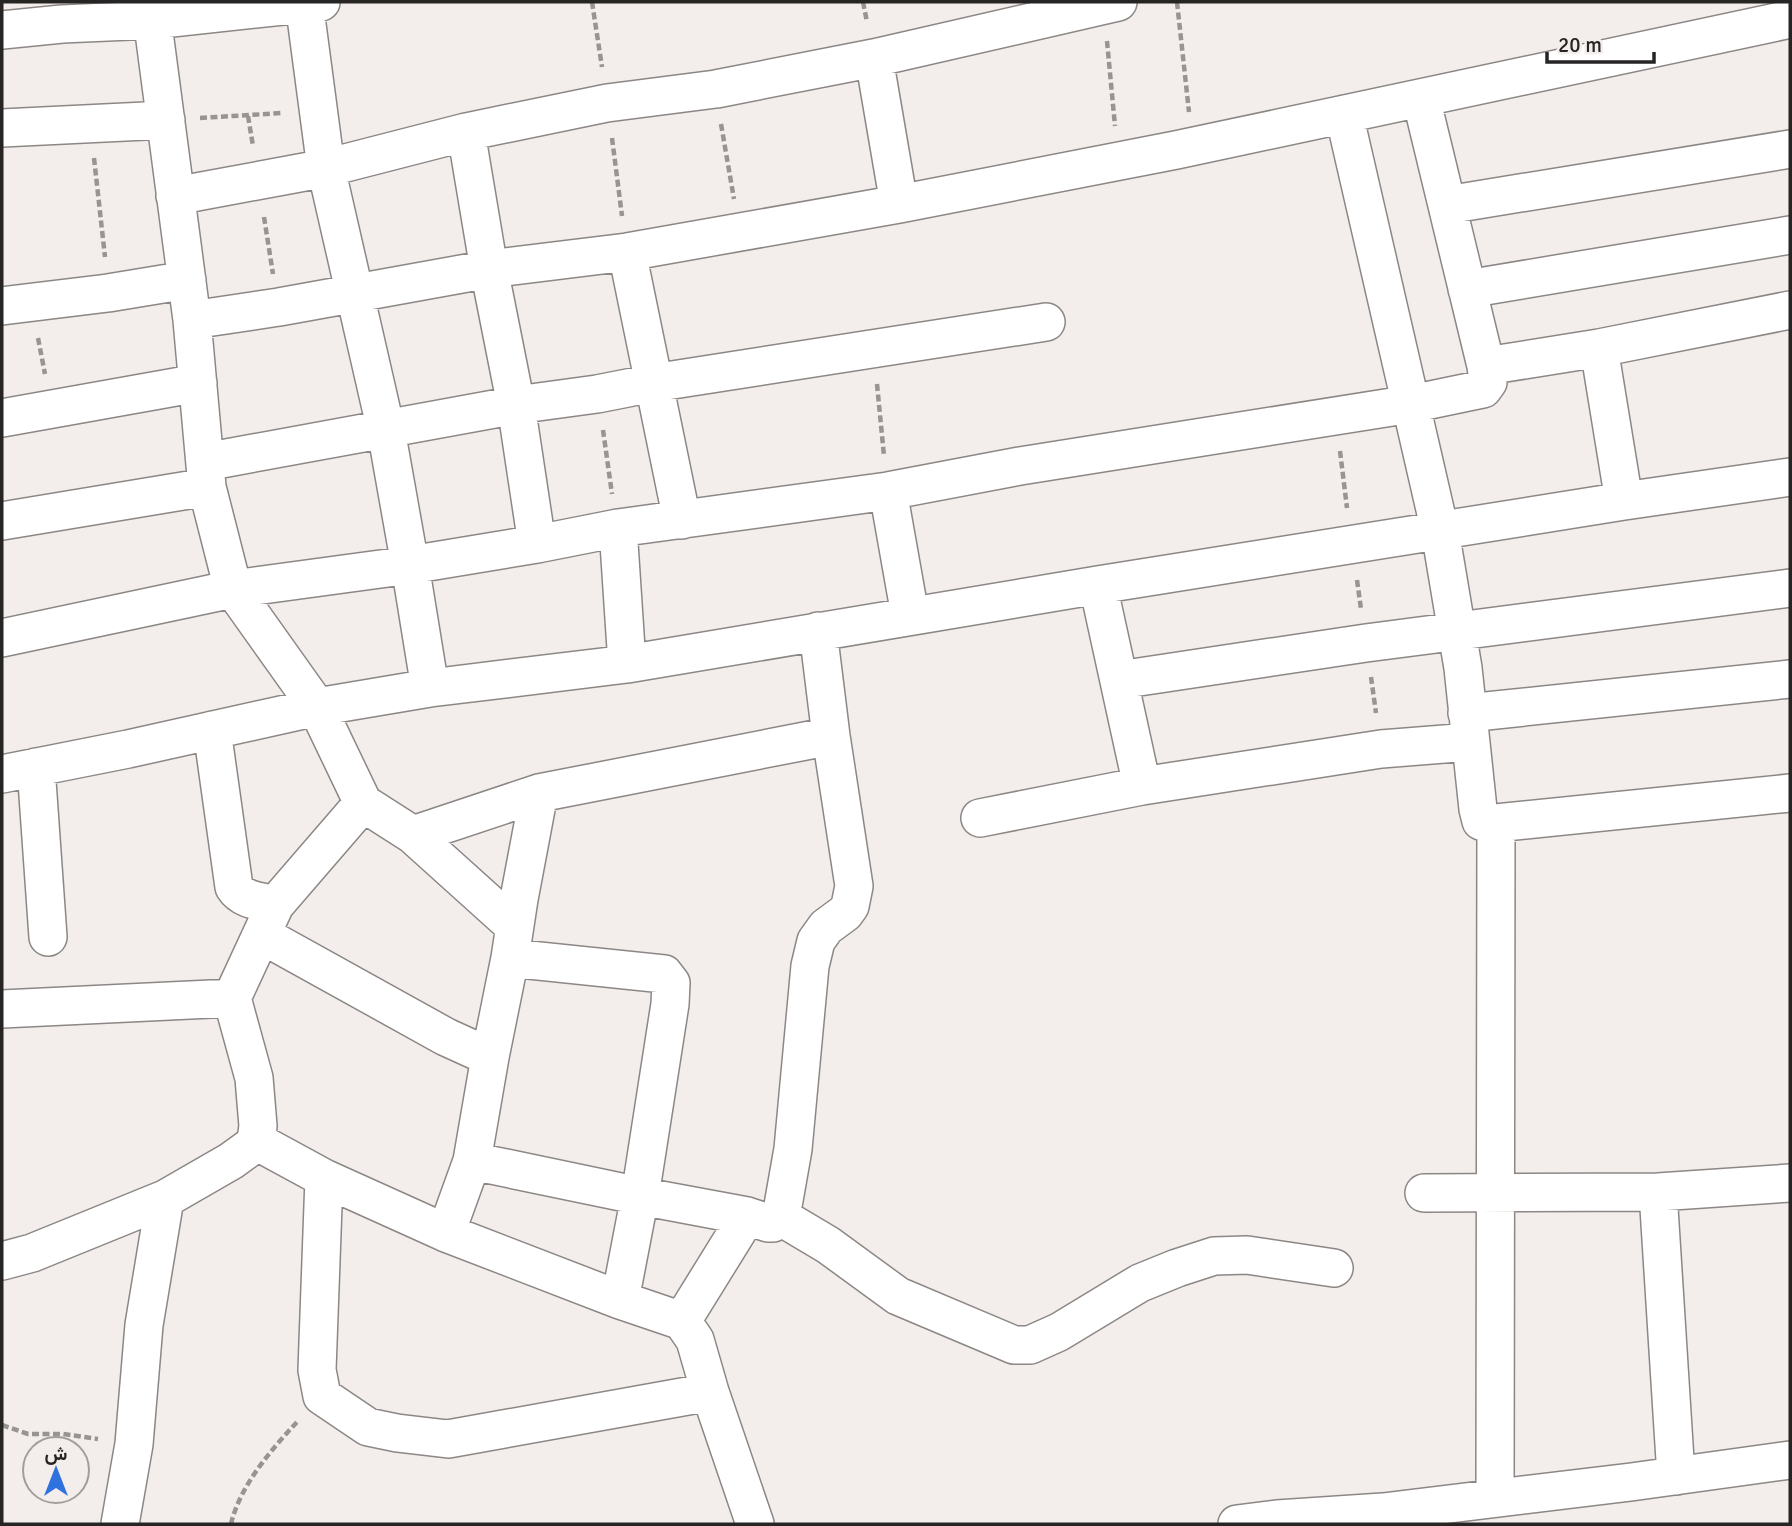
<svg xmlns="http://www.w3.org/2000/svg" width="1792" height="1526" viewBox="0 0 1792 1526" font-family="Signika,Vazirmatn,sans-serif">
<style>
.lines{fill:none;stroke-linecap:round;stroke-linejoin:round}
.minor-casing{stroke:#8c8785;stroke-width:40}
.path{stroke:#989492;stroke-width:4.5;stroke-dasharray:7 3.5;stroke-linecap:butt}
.minor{stroke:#fff;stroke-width:37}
</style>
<rect width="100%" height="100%" fill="#f3eeeb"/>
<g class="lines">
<g class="minor-casing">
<path id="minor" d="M 150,2 L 192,320 L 207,487 L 233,589 L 317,707 L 363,803 L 413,835 L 514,926
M 304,2 L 326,168 L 386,430 L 410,565 L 430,688
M 2,30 L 62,24 L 153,20 L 321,2
M 874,58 L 899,204
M 1421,98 L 1486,366
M 1344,114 L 1440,531 L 1463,668 L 1478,809 L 1481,821 L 1488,824 L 1496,823 L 1790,793
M 2,128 L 166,120
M 466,132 L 489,269 L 516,405 L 537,544
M 175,196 L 326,168 L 466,132 L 607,103 L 716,89 L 874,58 L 1118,2
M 1447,205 L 1790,149
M 627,252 L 682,520
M 1467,289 L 1790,235
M 2,306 L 108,293 L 187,280
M 192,320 L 279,307 L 489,269 L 627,252 L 899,204 L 1176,150 L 1786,20
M 1599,348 L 1624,501
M 2,418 L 198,383
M 205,462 L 516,405 L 597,394 L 653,383 L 1046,322
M 888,491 L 910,615
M 2,521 L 207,487
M 618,528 L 627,664
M 1098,585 L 1142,786
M 2,638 L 233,589 L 410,565 L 537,544 L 618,528 L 888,491 L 1020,466 L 1411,404 L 1483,389 L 1488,382 L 1486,366 L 1599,348 L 1790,310
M 1119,680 L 1366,643 L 1790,588
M 1467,713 L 1790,679
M 212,730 L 234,887 C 243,901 261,901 275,905
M 36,767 L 48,937
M 2,774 L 128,749 L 317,707 L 430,688 L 627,664 L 1098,585 L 1624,501 L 1790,477
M 980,818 L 1142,786 L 1381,749 L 1470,742
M 413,835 L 539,793 L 831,736
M 262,935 L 446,1037 L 490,1057
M 510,958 L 664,974 L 671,983 L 670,1004 L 640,1196 L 620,1300
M 2,1009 L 232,998
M 256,1141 L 324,1178 L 446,1233 L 620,1300 L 682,1321 L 695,1340 L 710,1392 L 755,1524
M 472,1161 L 640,1196 L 747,1216 L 768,1223 L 773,1223 L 781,1217 L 793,1149 L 810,966 L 816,941 L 826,927 L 845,913 L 850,906 L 854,886 L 831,736 L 818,631
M 324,1178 L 317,1370 L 322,1396 L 368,1427 L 397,1433 L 448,1439 L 710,1392
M 1658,1192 L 1676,1476
M 1424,1193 L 1658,1192 L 1790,1183
M 781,1217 L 828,1245 L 898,1296 L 1014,1345 L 1030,1345 L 1059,1332 L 1140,1283 L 1177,1268 L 1214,1256 L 1247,1255 L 1334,1268
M 446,1233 L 472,1161 L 490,1057 L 510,958 L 519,899 L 539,793
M 2,1261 L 32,1253 L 165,1199 L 231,1161 L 249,1148 L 256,1141 L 258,1126 L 254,1078 L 232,998 L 275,905 L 363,803
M 682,1321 L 747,1216
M 1495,1498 L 1496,823
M 120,1524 L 134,1444 L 144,1325 L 165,1199
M 1237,1524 L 1277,1519 L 1383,1512 L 1631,1482 L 1790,1460"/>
</g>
<path class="path" d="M 592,2 L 602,67
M 863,2 L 867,22
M 1177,2 L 1189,112
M 1107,41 L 1115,126
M 248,116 L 253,146
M 200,118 L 282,113
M 721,124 L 734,199
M 612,138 L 622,216
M 94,158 L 105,257
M 264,217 L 273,274
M 38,338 L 45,374
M 877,384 L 884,456
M 603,430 L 612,494
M 1340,451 L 1347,508
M 1357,580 L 1361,609
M 1371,677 L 1376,713
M 2,1425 L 28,1434 L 63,1434 L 98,1439
M 231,1524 C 240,1486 270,1451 297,1422"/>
<use href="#minor" class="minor"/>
</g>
<rect width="1792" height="1526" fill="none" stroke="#272524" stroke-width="7"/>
<g transform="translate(56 1470)"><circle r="33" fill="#f3eeeb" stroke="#a19e9b" stroke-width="2"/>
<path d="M0-5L12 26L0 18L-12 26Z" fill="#2f72df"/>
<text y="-10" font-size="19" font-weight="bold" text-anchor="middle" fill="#272524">ش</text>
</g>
<path d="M1547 52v10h107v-10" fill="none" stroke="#272524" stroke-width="3.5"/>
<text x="1558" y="52" font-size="21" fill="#272524" stroke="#f3eeeb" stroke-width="5" paint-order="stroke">20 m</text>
</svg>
